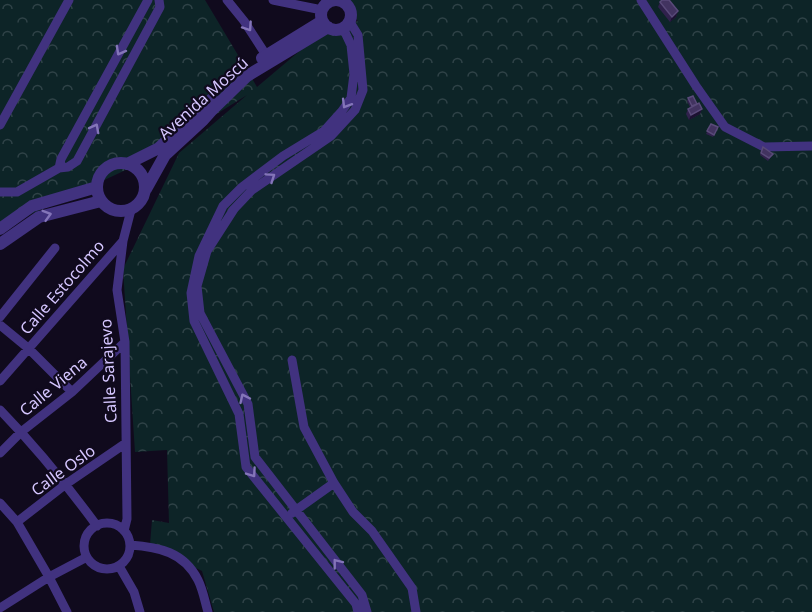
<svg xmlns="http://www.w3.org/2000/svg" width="812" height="612" viewBox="0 0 812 612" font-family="'Noto Sans',sans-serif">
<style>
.forest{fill:url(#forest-crowns)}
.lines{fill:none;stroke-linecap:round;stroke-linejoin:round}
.minor{stroke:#41327f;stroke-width:9}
.tertiary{stroke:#41327f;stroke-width:12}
.wall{fill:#30214c}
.shaded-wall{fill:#1c1131}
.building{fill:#423360;stroke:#594a79;stroke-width:1.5}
.oneway{stroke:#8475b9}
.labels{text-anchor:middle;stroke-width:4.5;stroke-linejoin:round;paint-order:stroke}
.street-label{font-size:16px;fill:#d5c6ff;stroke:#100a1d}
</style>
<defs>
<pattern id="forest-crowns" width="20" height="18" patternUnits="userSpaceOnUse" patternTransform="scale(1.5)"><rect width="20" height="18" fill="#0d2427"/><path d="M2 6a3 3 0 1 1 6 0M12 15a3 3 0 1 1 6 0" fill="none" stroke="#2f4247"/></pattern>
</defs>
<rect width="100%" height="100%" fill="#100a1d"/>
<path class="forest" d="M 0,0 L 205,0 L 257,87 L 321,33 L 358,21 L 343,0 L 812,0 L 812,612 L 214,612 L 202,571 L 150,545 L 152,520 L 169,523 L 167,450 L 135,452 L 123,269 L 179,153 L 247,95 L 130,168 L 21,219 L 0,234 Z"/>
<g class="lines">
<path class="minor" d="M 227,0 L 244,21 L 266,55
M 273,0 L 322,10
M 641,0 L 696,86 L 725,127 L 764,147 L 812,146
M 350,22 L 358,35 L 363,90 L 355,110 L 331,136 L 252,190 L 234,209 L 207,251 L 197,286 L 200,313 L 248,404 L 255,457 L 362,595 L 367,612
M 343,28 L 351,45 L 354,74 L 351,98 L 342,111 L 324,131 L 283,156 L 242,187 L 223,206 L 199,256 L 191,293 L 194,321 L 239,414 L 246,467 L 356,604 L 358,612
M 0,125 L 69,0
M 59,168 L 61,159 L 148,0
M 0,192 L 17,192 L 59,168 L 68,167 L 77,161 L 160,7 L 159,0
M 0,317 L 55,248
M 0,325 L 28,348 L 72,392
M 292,360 L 304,427 L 334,483 L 353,512 L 372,531 L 412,588 L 416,612
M 0,381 L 123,241
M 0,410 C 35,446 67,485 97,526
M 0,453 L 21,432 L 72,392 L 125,342
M 0,503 L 17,522 L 49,577 L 67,612
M 292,513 L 334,483
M 17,522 L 66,484 L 126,443
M84 546a23 23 0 1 1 46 0a23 23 0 1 1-46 0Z
M 124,531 L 127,519 L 125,342 L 117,290 L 123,241 L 131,210
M 130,545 C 159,547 184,552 198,580 C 203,590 205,602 208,612
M 119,566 L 134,592 L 140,612
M 0,608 L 49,577 L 87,557"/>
<path class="tertiary" d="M321 15a15 15 0 1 1 30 0a15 15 0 1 1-30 0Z
M 262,58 L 322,21
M97 187a24 24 0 1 1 48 0a24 24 0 1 1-48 0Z
M 127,164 L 159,148 L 212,99
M 146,189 L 165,155 L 203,120 L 211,111 L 247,76 L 328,27
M 0,229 L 32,206 L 97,187
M 0,244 L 39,217 L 101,201"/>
</g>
<path class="wall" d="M 660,2 L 678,11 L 676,17 L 670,22 L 658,7 Z
M 688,98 L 697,104 L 702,109 L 700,114 L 689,120 L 686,114 L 688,109 L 690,107 L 687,101 Z
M 711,124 L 718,127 L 713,137 L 706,134 Z
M 763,147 L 773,154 L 768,161 L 760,155 Z"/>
<path class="shaded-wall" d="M 678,11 L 676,17 L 670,22 L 672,17 Z
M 702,109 L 700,114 L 689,120 L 691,115 Z"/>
<path class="building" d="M 662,0 L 669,0 L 678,11 L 672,17 L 660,2 Z
M 693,96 L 697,104 L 692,106 L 688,98 Z
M 699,103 L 702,109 L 691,115 L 688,109 Z
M 711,124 L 718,127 L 714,135 L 707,131 Z
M 763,147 L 773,154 L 769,158 L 761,153 Z"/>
<defs><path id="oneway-chevron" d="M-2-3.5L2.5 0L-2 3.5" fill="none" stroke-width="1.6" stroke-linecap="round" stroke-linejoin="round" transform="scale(1.5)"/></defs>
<g class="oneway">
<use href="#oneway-chevron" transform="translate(248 27) rotate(56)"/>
<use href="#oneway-chevron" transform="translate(120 51) rotate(119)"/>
<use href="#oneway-chevron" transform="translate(346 104) rotate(121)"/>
<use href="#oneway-chevron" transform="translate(95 128) rotate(-62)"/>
<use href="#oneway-chevron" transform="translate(271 177) rotate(-34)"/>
<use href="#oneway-chevron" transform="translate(47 215) rotate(-16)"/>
<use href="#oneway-chevron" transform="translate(244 398) rotate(-115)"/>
<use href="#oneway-chevron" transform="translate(252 473) rotate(55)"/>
<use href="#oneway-chevron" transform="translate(337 563) rotate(-128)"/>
</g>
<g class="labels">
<g class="street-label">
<text transform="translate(203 98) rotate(-42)" y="6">Avenida Moscú</text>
<text transform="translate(62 287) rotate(-49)" y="6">Calle Estocolmo</text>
<text transform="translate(108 371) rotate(-93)" y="6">Calle Sarajevo</text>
<text transform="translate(53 386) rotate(-40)" y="6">Calle Viena</text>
<text transform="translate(63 470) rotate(-36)" y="6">Calle Oslo</text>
</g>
</g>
</svg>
